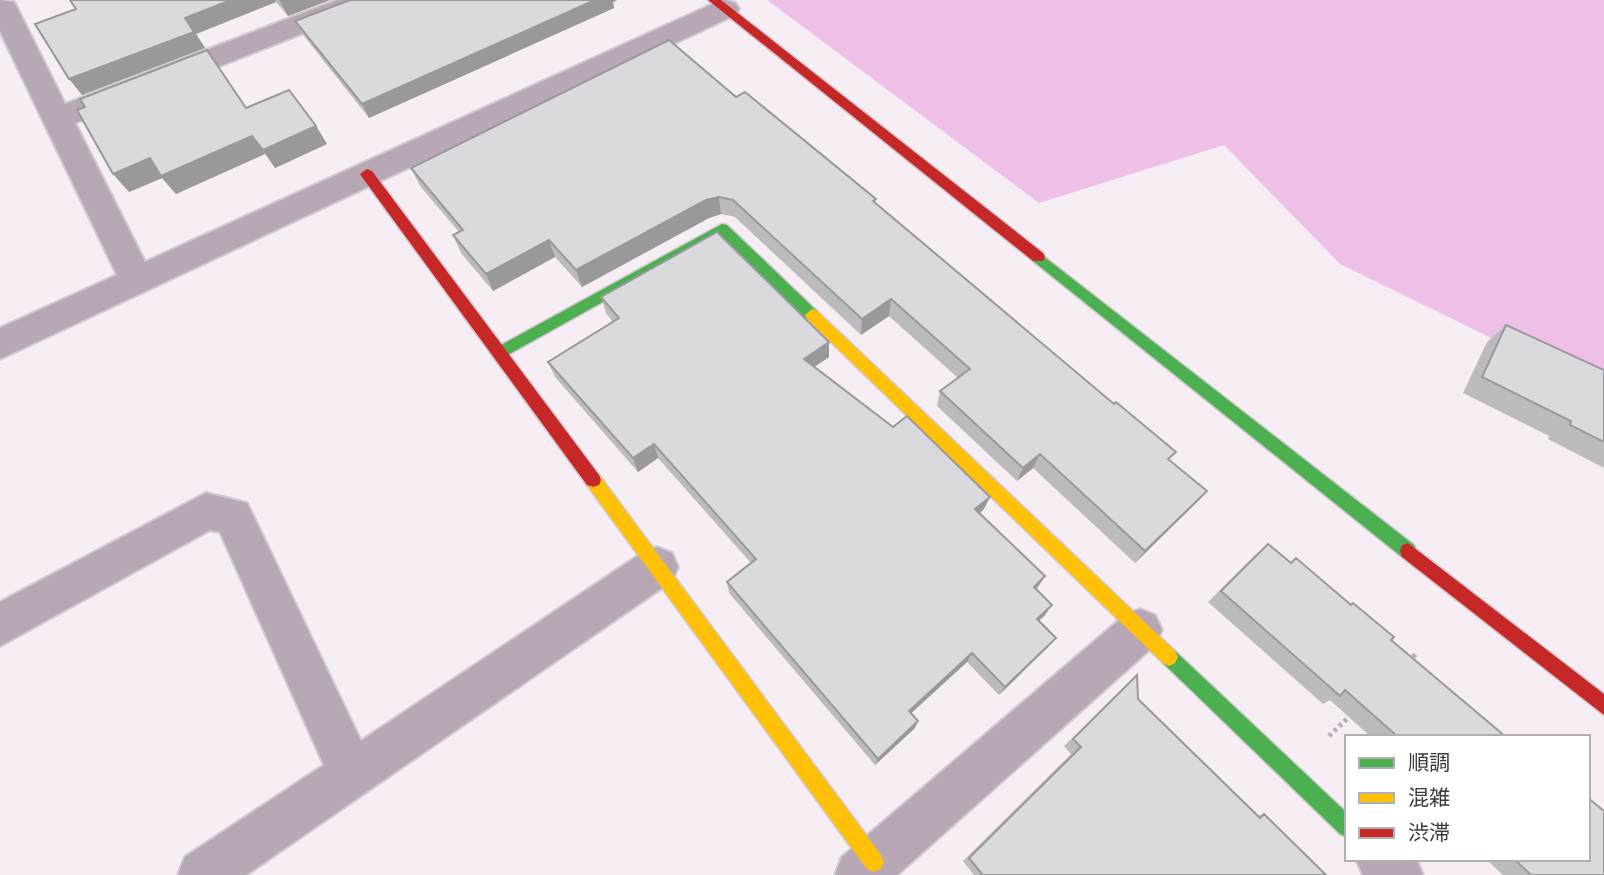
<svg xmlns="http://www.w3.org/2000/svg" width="1604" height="875" viewBox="0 0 1604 875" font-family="Jost,'Noto Sans JP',sans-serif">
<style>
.forest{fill:#efc0e7}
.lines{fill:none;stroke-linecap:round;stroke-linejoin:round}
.street-casing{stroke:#d1cad0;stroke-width:4}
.fast-casing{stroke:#d1cad0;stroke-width:3}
.slow-casing{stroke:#d1cad0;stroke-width:3}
.jam-casing{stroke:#d1cad0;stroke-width:3}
.path{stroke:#bbaeb9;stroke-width:5;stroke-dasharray:3.5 3.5;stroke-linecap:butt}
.street{fill:#b8a7b5;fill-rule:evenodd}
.fast{fill:#4caf50;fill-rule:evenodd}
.slow{fill:#ffc107;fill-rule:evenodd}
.jam{fill:#c62828;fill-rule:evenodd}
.wall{fill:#bbbbbf}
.shaded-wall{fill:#99989b}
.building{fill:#dad9de;stroke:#99989b;stroke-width:2}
</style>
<rect width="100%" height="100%" fill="#f7edf5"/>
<path class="forest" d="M 767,0 L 1604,0 L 1604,393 L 1340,264 L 1224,145 L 1039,203 Z"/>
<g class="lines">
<g class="street-casing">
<path id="street" d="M 0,0 L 14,2 L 65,104 L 337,0 L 376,0 L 372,6 L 75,123 L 145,262 L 715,3 L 725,0 L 735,3 L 739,9 L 735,15 L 0,359 L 0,328 L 117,275 L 0,31 Z
M 206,493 L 247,503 L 361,741 L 642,553 L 657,547 L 672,553 L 678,567 L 672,581 L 246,875 L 178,875 L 185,857 L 324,765 L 220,532 L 210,530 L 0,646 L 0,602 Z
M 1140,609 L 1155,615 L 1162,630 L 1155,645 L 897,875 L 835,875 L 842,857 L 1125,615 Z
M 1356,859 L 1416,859 L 1423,875 L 1363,875 Z"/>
</g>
<g class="fast-casing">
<path id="fast" d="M 722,224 L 727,225 L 817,311 L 819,315 L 817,319 L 807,319 L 721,236 L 504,357 L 494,357 L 492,353 L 494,349 Z
M 1038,252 L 1414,545 L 1416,551 L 1414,557 L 1408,559 L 1402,557 L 1033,261 L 1031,257 L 1033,253 Z
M 1169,648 L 1175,651 L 1347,813 L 1347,837 L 1340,834 L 1163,663 L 1160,657 L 1163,651 Z"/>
</g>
<g class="slow-casing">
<path id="slow" d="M 812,309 L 817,311 L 1175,651 L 1178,657 L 1175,663 L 1169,666 L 1163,663 L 807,319 L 805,315 Z
M 593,473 L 599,475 L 881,855 L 884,862 L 881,869 L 874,872 L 867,869 L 587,485 L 585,480 L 587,475 Z"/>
</g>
<g class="jam-casing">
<path id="jam" d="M 708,0 L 721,0 L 1043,253 L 1045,257 L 1043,261 L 1033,261 Z
M 367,169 L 372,171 L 599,475 L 601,480 L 599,485 L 593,487 L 587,485 L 362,177 L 360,174 Z
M 1408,543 L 1604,694 L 1604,715 L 1402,557 L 1400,551 L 1402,545 Z"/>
</g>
<path class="path" d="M 1408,662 L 1416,654
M 1329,736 L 1353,713"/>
<use href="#street" class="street"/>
<use href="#fast" class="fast"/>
<use href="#slow" class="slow"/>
<use href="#jam" class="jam"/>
</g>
<path class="wall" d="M 70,0 L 330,0 L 288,16 L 276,2 L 196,34 L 205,48 L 82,95 L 76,9 Z
M 350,0 L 617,0 L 613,2 L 614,8 L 369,118 L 304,36 L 295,21 Z
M 736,97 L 876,199 L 875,203 L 1170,460 L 1195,504 L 1135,563 L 1033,468 L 1017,481 L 937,406 L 940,391 L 958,378 L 889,316 L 861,335 L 735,217 L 721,214 L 709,218 L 582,287 L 555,257 L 493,291 L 461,253 L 453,235 L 459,232 L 420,186 L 411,168 Z
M 246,108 L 316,126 L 327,144 L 275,168 L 265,154 L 176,194 L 162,178 L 129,192 Z
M 601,297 L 829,357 L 814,367 L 984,509 L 979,514 L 1045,576 L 1036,589 L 1045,615 L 1039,621 L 1048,647 L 999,695 L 967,662 L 911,713 L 915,728 L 875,765 L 729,593 L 727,582 L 751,563 L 658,458 L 638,472 L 555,377 L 548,362 L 613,322 L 606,313 Z
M 1506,325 L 1604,370 L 1604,468 L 1548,439 L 1549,436 L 1463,393 L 1487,342 Z
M 1268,544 L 1291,563 L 1296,558 L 1351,604 L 1353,603 L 1391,640 L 1506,737 L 1371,737 L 1330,700 L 1323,704 L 1208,602 L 1255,555 Z
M 1137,675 L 1138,699 L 1257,816 L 1264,814 L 1326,875 L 974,875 L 963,861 L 1071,754 L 1064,746 L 1127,684 Z
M 1486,859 L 1588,859 L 1604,875 L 1503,875 Z"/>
<path class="shaded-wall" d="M 231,0 L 275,0 L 276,2 L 196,34 L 205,48 L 82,95 L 69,79 L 185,18 Z
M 279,0 L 330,0 L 288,16 Z
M 595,0 L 617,0 L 613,2 L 614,8 L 369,118 L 362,104 Z
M 316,126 L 327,144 L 275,168 L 263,150 Z
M 252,136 L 265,154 L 176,194 L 162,178 L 129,192 L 113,174 L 150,158 Z
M 719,197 L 721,214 L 709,218 L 582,287 L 576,270 L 706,200 Z
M 549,240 L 555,257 L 493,291 L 486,274 Z
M 891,299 L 889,316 L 861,335 L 862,319 Z
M 829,342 L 829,357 L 804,374 L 804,359 Z
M 654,444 L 658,458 L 638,472 L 633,458 Z
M 1040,454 L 1033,468 L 1017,481 L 1023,468 Z
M 1207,491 L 1195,504 L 1135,563 L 1145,551 Z
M 990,497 L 984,509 L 970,522 L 975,509 Z
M 1045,576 L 1038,587 L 1027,598 L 1034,587 Z
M 1052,605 L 1045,615 L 1030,629 L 1037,619 Z
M 1056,638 L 1048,647 L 999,695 L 1005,687 Z
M 972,653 L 967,662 L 906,718 L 909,711 Z
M 918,721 L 915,728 L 875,765 L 878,759 Z"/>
<path class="building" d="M 70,0 L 231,0 L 185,18 L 194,32 L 69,79 L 35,24 L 76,9 Z
M 350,0 L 595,0 L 362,104 L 295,21 Z
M 669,40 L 736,97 L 745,92 L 876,199 L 873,201 L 1114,404 L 1116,402 L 1176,452 L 1168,459 L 1207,491 L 1145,551 L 1040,454 L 1023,468 L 940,391 L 970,369 L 891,299 L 862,319 L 733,200 L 719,197 L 706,200 L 576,270 L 549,240 L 486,274 L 453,235 L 463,230 L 411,168 Z
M 207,50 L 246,108 L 289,90 L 316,126 L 263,150 L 252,136 L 161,176 L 150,158 L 113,174 L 77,110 L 85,107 L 80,99 Z
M 717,232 L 829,342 L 804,359 L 893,427 L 907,416 L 990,497 L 975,509 L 1045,576 L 1034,587 L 1052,605 L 1037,619 L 1056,638 L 1005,687 L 972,653 L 909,711 L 918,721 L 878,759 L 727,582 L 756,559 L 654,444 L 633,458 L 548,362 L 619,318 L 601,297 Z
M 1506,325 L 1604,370 L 1604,442 L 1570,425 L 1571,421 L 1482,377 Z
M 1268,544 L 1291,563 L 1296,558 L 1351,605 L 1353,603 L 1394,637 L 1391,640 L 1506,737 L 1398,737 L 1345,690 L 1340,696 L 1221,591 Z
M 1137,675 L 1138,699 L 1260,818 L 1264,814 L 1326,875 L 980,875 L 982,874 L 969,858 L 1081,747 L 1073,739 Z
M 1588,798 L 1604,811 L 1604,875 L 1531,875 L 1514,859 L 1588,859 Z"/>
<rect x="1345" y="735" width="245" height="126" fill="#ffffff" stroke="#b2afb2" stroke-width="2"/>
<rect x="1359" y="758" width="35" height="10" fill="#4caf50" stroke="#b2afb2" stroke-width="2"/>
<text x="1408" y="770" font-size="21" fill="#3f383e">順調</text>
<rect x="1359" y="793" width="35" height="10" fill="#ffc107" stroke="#b2afb2" stroke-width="2"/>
<text x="1408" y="805" font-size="21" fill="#3f383e">混雑</text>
<rect x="1359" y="828" width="35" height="10" fill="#c62828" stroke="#b2afb2" stroke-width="2"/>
<text x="1408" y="840" font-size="21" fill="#3f383e">渋滞</text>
</svg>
